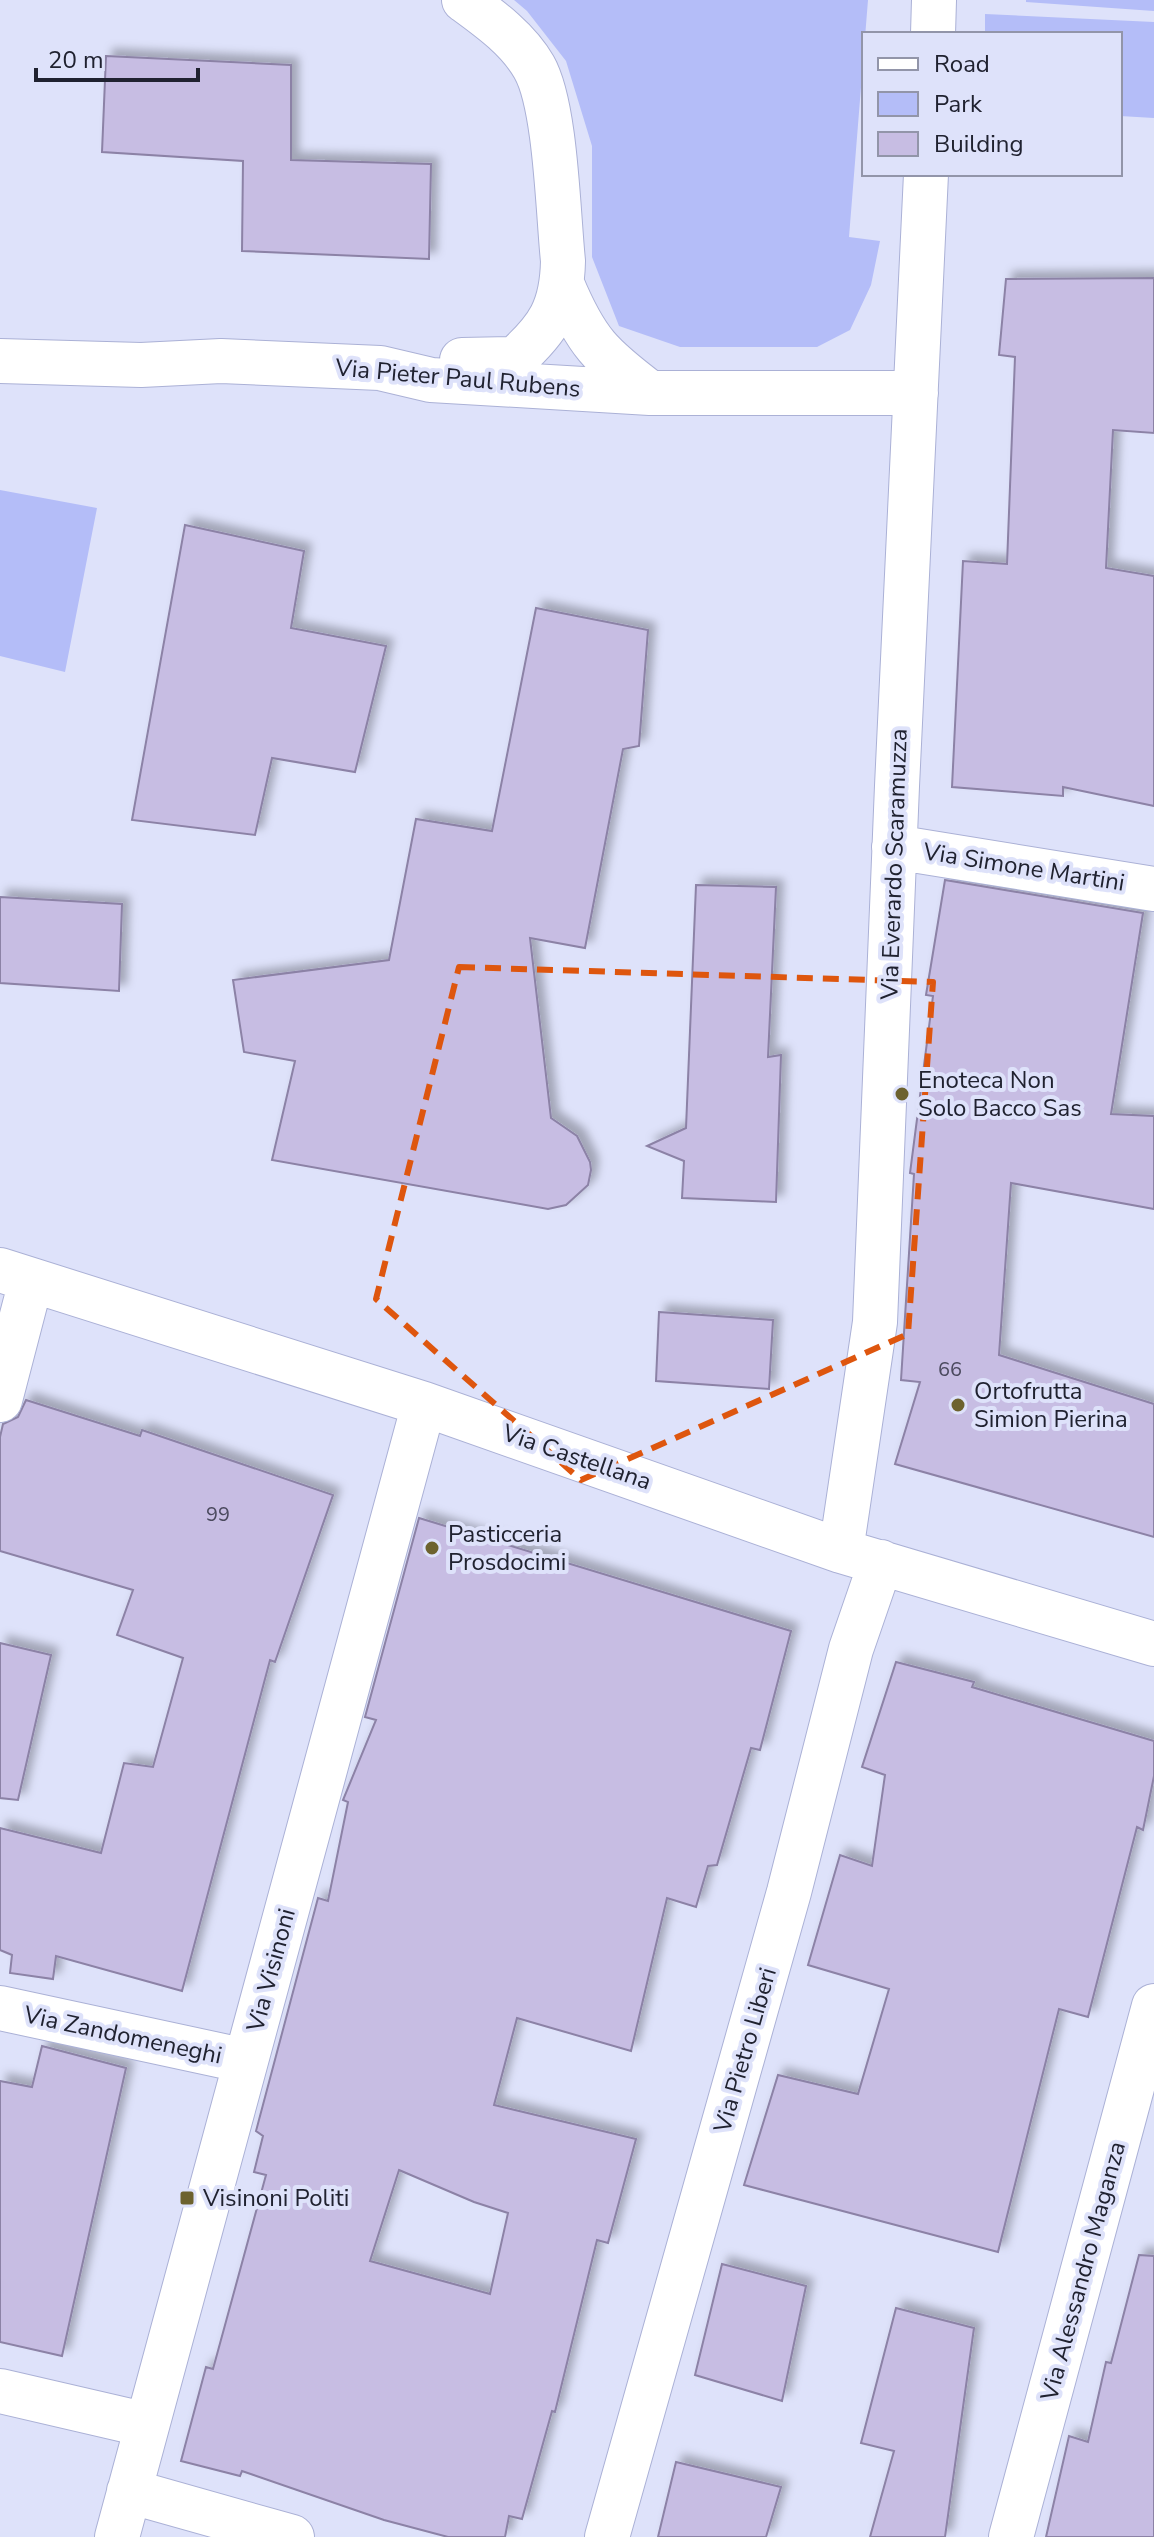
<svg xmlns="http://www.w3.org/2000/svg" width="1154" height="2537" viewBox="0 0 1154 2537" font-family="'Nunito Sans',sans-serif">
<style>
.green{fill:#b4bdf8}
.building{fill:#c7bde3;stroke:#8c82a6;stroke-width:2;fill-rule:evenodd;filter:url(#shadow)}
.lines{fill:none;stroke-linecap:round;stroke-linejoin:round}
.minor-casing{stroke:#abb1d6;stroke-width:46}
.minor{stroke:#fff;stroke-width:44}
.marked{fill:none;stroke:#de560e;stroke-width:6;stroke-dasharray:16 10;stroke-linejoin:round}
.poi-dot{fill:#6d622e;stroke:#dee2fa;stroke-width:3}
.labels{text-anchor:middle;stroke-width:8;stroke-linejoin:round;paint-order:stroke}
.number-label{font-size:20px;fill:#4a495d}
.street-label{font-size:24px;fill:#202230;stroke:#dee2fa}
.poi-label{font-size:24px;fill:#202230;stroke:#dee2fa;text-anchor:start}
</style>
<defs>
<filter id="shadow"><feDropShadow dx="7" dy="-7" stdDeviation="4" flood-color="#0004"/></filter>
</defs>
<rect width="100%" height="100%" fill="#dee2fa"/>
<path class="green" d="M 514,0 L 868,0 L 849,237 L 880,241 L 871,285 L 850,330 L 817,347 L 680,347 L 619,326 L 592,257 L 592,146 L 566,61 L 527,11 Z
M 1026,0 L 1154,0 L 1154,11 L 1026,2 Z
M 985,14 L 1154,22 L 1154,118 L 1120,116 L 1120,34 L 985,34 Z
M 0,490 L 97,508 L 65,672 L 0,656 Z"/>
<path class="building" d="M 106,56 L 291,65 L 291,160 L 431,164 L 429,259 L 242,251 L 243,161 L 102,152 Z
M 1154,278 L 1154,433 L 1113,430 L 1106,568 L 1154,576 L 1154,806 L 1063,787 L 1063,796 L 952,787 L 963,561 L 1007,564 L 1015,357 L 999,355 L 1006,279 Z
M 185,525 L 304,551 L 291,628 L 386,646 L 355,772 L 272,758 L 255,835 L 132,820 Z
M 536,608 L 648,630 L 639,746 L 623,749 L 585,948 L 530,938 L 551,1118 L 577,1136 L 590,1162 L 591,1170 L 588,1185 L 566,1205 L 548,1209 L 272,1160 L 295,1061 L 244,1052 L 233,980 L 389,960 L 416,819 L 492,831 Z
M 945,880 L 1143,913 L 1111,1114 L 1154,1116 L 1154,1209 L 1011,1183 L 999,1355 L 1154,1404 L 1154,1537 L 895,1464 L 920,1382 L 901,1380 L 914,1174 L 910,1173 L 933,996 L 926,995 Z
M 696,885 L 776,887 L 768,1057 L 781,1055 L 776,1202 L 682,1198 L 684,1161 L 647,1146 L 686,1128 Z
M 0,897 L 122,904 L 119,991 L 0,983 Z
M 659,1312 L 773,1320 L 769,1389 L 656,1381 Z
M 26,1400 L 140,1436 L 142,1430 L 333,1495 L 275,1662 L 270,1660 L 182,1991 L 56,1956 L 53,1979 L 10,1973 L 12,1955 L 0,1950 L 0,1828 L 101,1853 L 124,1763 L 153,1767 L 183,1658 L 117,1635 L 133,1590 L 0,1551 L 0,1437 L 3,1424 L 18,1417 Z
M 419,1518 L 791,1631 L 760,1750 L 751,1748 L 717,1865 L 708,1866 L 696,1907 L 667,1898 L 631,2051 L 517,2018 L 494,2105 L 636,2139 L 608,2243 L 597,2240 L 555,2412 L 552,2411 L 522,2519 L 509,2516 L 505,2537 L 448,2537 L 384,2520 L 242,2471 L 240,2476 L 181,2461 L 206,2367 L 213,2369 L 266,2175 L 254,2172 L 263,2136 L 256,2131 L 318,1898 L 328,1901 L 348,1802 L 343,1800 L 376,1720 L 365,1717 ZM 399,2170 L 474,2202 L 508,2213 L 490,2294 L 370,2261 Z
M 0,1643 L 51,1655 L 18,1800 L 0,1798 Z
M 896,1662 L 974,1682 L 972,1687 L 1154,1741 L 1154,1776 L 1143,1830 L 1137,1827 L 1088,2017 L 1059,2009 L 998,2252 L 744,2185 L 778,2075 L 858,2094 L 889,1989 L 808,1965 L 840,1855 L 872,1866 L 885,1775 L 862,1767 Z
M 42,2046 L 126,2068 L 62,2356 L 0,2342 L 0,2081 L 32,2087 Z
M 1139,2255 L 1154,2256 L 1154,2537 L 1046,2537 L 1069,2436 L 1088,2442 L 1106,2362 L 1111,2363 Z
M 722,2264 L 806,2286 L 782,2401 L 695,2375 Z
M 896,2308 L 974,2328 L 945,2537 L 870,2537 L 894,2451 L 861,2443 Z
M 676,2462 L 781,2487 L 766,2537 L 658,2537 Z"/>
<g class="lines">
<g class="minor-casing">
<path id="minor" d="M 933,34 L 934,0
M 562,284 C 586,342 601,356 650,393
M 462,360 L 515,359 C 549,328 562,308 563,261 C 558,214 556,105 534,67 C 518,39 490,19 464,0
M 0,361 L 141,365 L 221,361 L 380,368 L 431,380 L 650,393 L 916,393
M 894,847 L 1154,889
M 0,1270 L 424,1404 L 841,1551 L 1154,1644
M 0,1400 L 31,1281
M 841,1551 L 875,1322 L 897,786 L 926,174
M 0,2008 L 246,2061
M 0,2391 L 147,2425
M 129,2491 L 292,2537
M 117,2537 L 424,1404
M 607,2537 L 789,1892 L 851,1649 L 881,1562
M 1011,2537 L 1154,2006"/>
</g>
<use href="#minor" class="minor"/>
</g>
<path class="marked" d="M 459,967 L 933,982 L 908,1334 L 581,1480 L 376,1299 Z"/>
<g class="poi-dot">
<circle cx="902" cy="1094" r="8"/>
<circle cx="958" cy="1405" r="8"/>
<circle cx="432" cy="1548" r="8"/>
<rect x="179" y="2190" width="16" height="16" rx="4"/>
</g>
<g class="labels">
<g class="number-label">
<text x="950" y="1376">66</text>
<text x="218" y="1521">99</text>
</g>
<g class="street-label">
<text transform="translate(458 378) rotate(5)" y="8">Via Pieter Paul Rubens</text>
<text transform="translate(894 864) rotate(-88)" y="8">Via Everardo Scaramuzza</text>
<text transform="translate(1024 867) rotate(9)" y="8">Via Simone Martini</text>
<text transform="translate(577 1457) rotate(19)" y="8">Via Castellana</text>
<text transform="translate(271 1970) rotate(-75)" y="8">Via Visinoni</text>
<text transform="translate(123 2035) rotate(12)" y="8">Via Zandomeneghi</text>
<text transform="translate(745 2050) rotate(-74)" y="8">Via Pietro Liberi</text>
<text transform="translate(1083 2271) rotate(-75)" y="8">Via Alessandro Maganza</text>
</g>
<g class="poi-label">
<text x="918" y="1088">Enoteca Non<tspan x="918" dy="28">Solo Bacco Sas</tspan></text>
<text x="974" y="1399">Ortofrutta<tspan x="974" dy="28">Simion Pierina</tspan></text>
<text x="448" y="1542">Pasticceria<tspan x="448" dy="28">Prosdocimi</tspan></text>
<text x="203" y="2206">Visinoni Politi</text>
</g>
</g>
<rect x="862" y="32" width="260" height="144" fill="#dee2fa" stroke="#9295a9" stroke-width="2"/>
<rect x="878" y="58" width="40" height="12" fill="#ffffff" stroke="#9295a9" stroke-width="2"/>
<text x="934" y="72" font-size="24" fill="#202230">Road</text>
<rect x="878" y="92" width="40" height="24" fill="#b4bdf8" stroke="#9295a9" stroke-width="2"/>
<text x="934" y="112" font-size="24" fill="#202230">Park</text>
<rect x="878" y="132" width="40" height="24" fill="#c7bde3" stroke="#9295a9" stroke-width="2"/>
<text x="934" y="152" font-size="24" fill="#202230">Building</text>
<path d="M36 68v12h162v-12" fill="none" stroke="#202230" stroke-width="4"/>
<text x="48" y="68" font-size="24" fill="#202230" stroke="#dee2fa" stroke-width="6" paint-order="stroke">20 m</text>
</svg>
